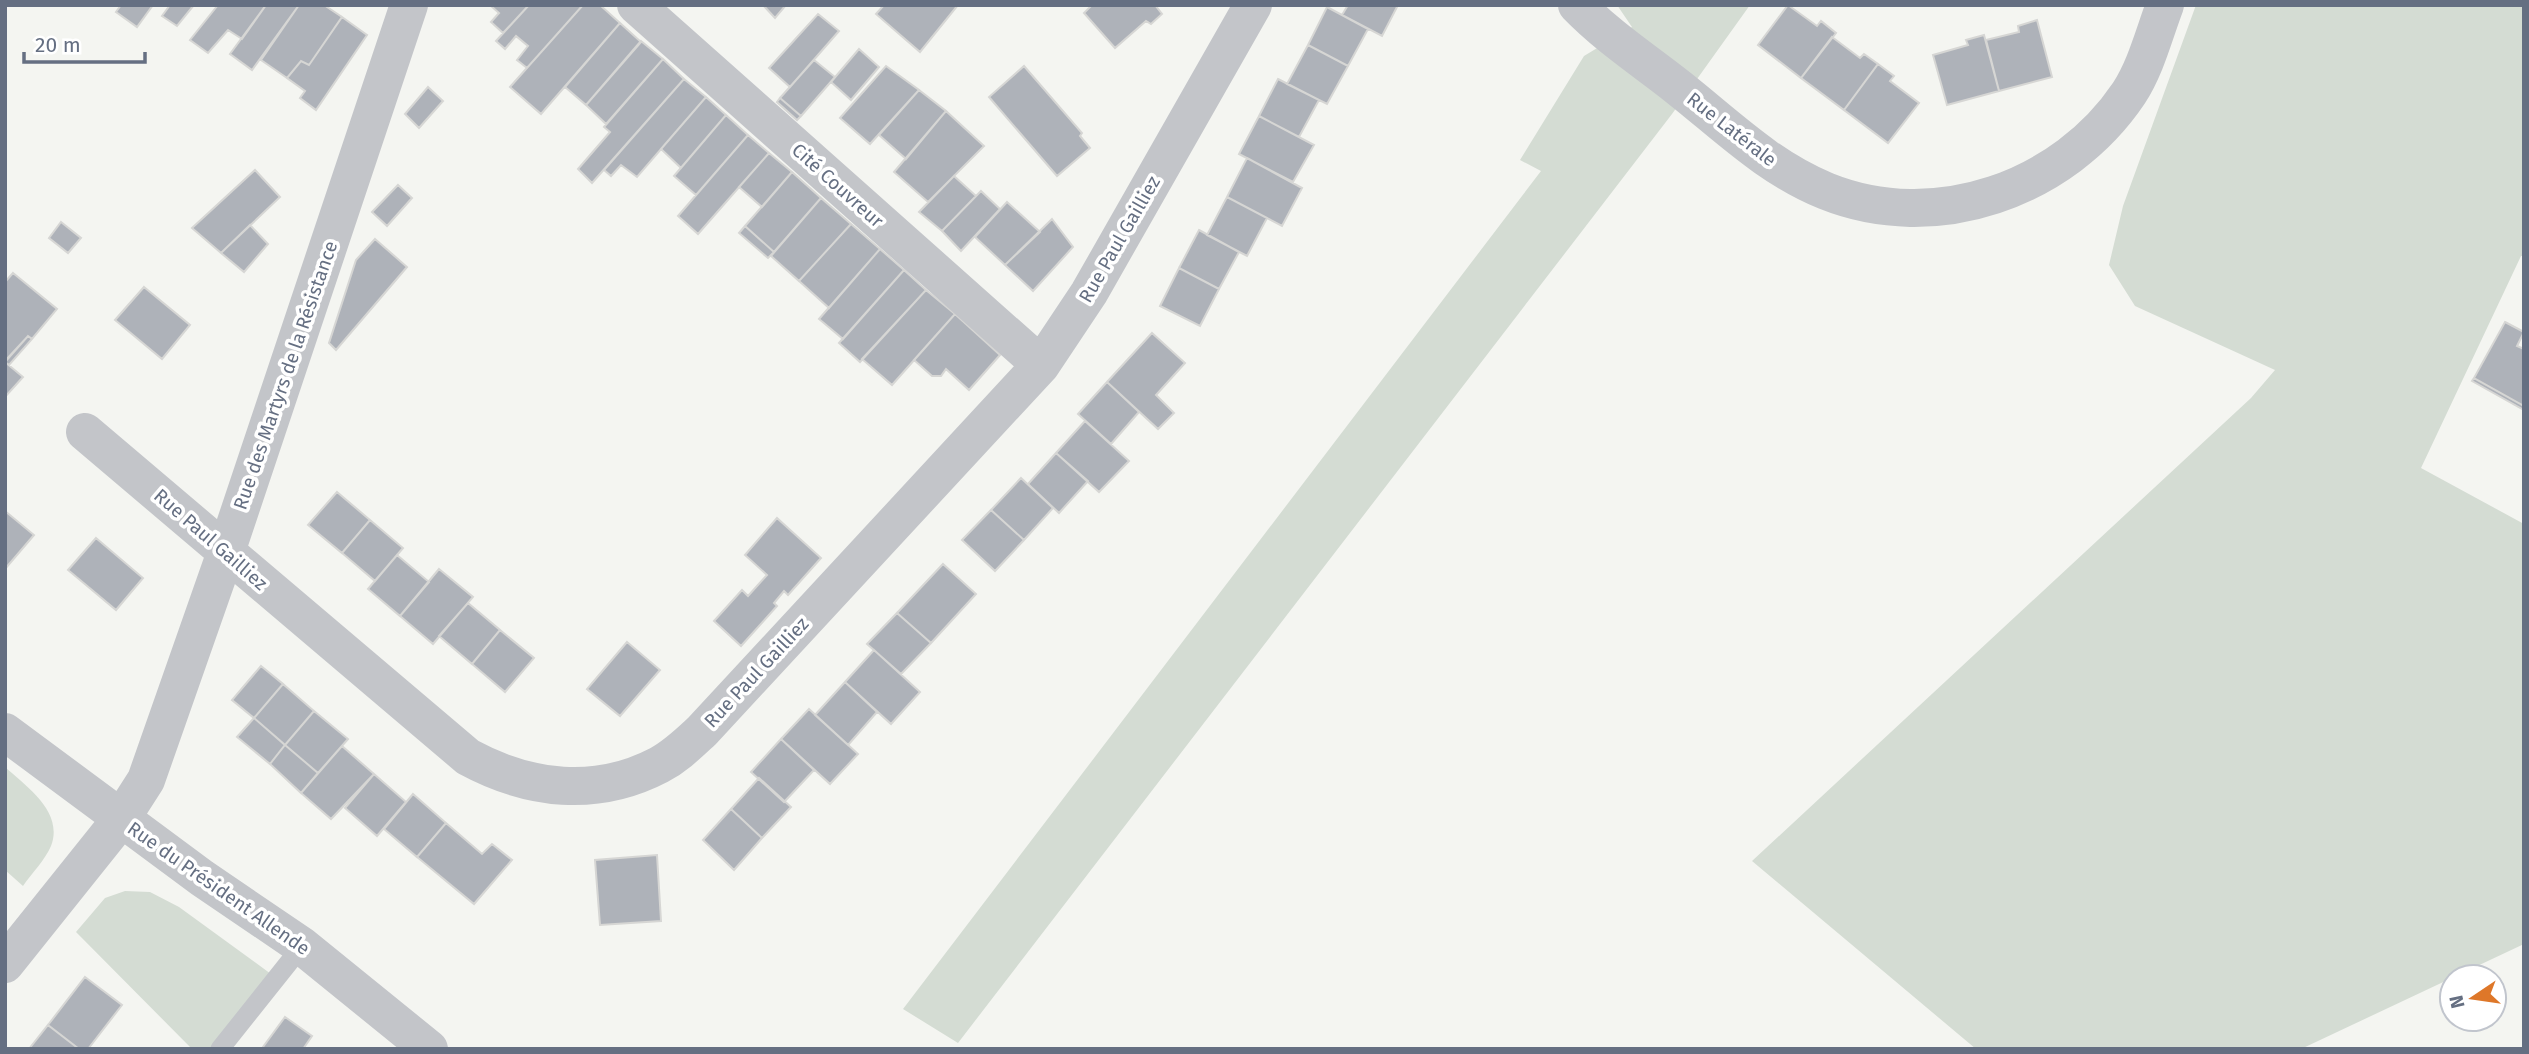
<svg xmlns="http://www.w3.org/2000/svg" width="2529" height="1054" viewBox="0 0 2529 1054" font-family="'Fira Sans',sans-serif">
<style>
.green{fill:#d4dcd3}
.building{fill:#aeb2b9;stroke:#d6d6d4;stroke-width:2}
.lines{fill:none;stroke-linecap:round;stroke-linejoin:round}
.lane{stroke:#c3c5c9;stroke-width:19}
.street{stroke:#c3c5c9;stroke-width:38}
.labels{text-anchor:middle;stroke-width:7;stroke-linejoin:round;paint-order:stroke}
.street-label{font-size:19px;fill:#656f82;stroke:#fff}
</style>
<rect width="100%" height="100%" fill="#f4f5f1"/>
<path class="green" d="M 1617,5 L 1750,5 L 1672,114 L 958,1043 L 903,1009 L 1541,171 L 1520,160 L 1584,56 L 1632,27 Z
M 2196,5 L 2524,5 L 2524,256 L 2521,256 L 2421,468 L 2524,524 L 2524,944 L 2301,1049 L 1976,1049 L 1752,861 L 2251,398 L 2275,370 L 2135,306 L 2109,265 L 2123,206 Z
M 5,767 C 27,787 64,812 51,846 C 45,860 32,873 23,886 L 5,870 Z
M 125,891 L 150,892 L 179,907 L 271,974 L 209,1049 L 192,1049 L 76,932 L 105,898 Z"/>
<path class="building" d="M 121,5 L 153,5 L 137,27 L 116,12 Z
M 170,5 L 194,5 L 177,26 L 162,16 Z
M 218,5 L 266,5 L 242,39 L 228,30 L 208,53 L 190,40 Z
M 266,5 L 299,5 L 252,70 L 230,54 Z
M 299,5 L 324,5 L 342,17 L 309,65 L 301,61 L 287,78 L 261,60 Z
M 490,5 L 529,5 L 503,33 L 491,22 L 499,13 Z
M 529,5 L 583,5 L 527,68 L 517,60 L 528,46 L 516,36 L 505,49 L 496,41 Z
M 583,5 L 600,5 L 620,23 L 541,114 L 510,87 Z
M 763,5 L 786,5 L 775,18 Z
M 884,5 L 958,5 L 920,52 L 876,14 Z
M 1092,5 L 1155,5 L 1162,14 L 1151,24 L 1146,21 L 1115,48 L 1084,13 Z
M 1348,5 L 1398,5 L 1382,36 L 1342,15 Z
M 1788,5 L 1817,26 L 1821,21 L 1836,33 L 1801,78 L 1758,45 Z
M 1327,7 L 1368,29 L 1348,66 L 1308,45 Z
M 818,14 L 839,31 L 790,87 L 769,68 Z
M 342,17 L 367,35 L 316,110 L 300,98 L 305,91 L 287,78 L 301,61 L 309,65 Z
M 2037,20 L 2052,77 L 1999,91 L 1986,40 L 2019,32 L 2018,26 Z
M 620,23 L 641,42 L 586,105 L 565,87 Z
M 1984,35 L 1999,91 L 1947,105 L 1933,55 L 1968,45 L 1966,40 Z
M 1832,37 L 1860,58 L 1864,54 L 1878,64 L 1844,110 L 1801,78 Z
M 641,41 L 663,59 L 606,124 L 586,105 Z
M 1308,45 L 1348,66 L 1327,104 L 1287,84 Z
M 859,49 L 879,67 L 851,100 L 831,82 Z
M 663,59 L 684,79 L 592,183 L 578,169 L 610,132 L 604,127 Z
M 814,60 L 835,77 L 801,116 L 780,98 Z
M 1878,64 L 1894,76 L 1890,81 L 1919,103 L 1888,143 L 1844,110 Z
M 886,66 L 919,90 L 870,144 L 840,118 Z
M 1024,66 L 1082,133 L 1080,136 L 1090,148 L 1057,176 L 989,97 Z
M 684,79 L 706,97 L 637,177 L 621,165 L 611,176 L 604,170 Z
M 1278,79 L 1319,100 L 1299,137 L 1259,116 Z
M 428,87 L 443,101 L 419,128 L 405,114 Z
M 919,90 L 946,111 L 906,159 L 879,135 Z
M 706,97 L 726,115 L 681,168 L 661,149 Z
M 780,98 L 801,116 L 797,120 L 777,102 Z
M 946,111 L 984,146 L 928,202 L 894,172 Z
M 726,115 L 748,135 L 696,195 L 674,176 Z
M 1259,116 L 1314,145 L 1293,182 L 1239,154 Z
M 748,135 L 769,153 L 698,234 L 678,216 Z
M 769,153 L 792,172 L 762,207 L 739,187 Z
M 1247,158 L 1302,188 L 1282,226 L 1227,197 Z
M 255,170 L 280,197 L 221,253 L 192,228 Z
M 792,172 L 821,198 L 774,252 L 745,226 Z
M 954,176 L 976,196 L 942,231 L 919,212 Z
M 398,185 L 412,198 L 387,226 L 372,212 Z
M 981,191 L 1000,209 L 961,251 L 942,231 Z
M 1227,197 L 1267,218 L 1247,256 L 1207,235 Z
M 821,198 L 851,224 L 799,281 L 771,256 Z
M 1007,202 L 1040,232 L 1005,265 L 975,237 Z
M 1052,219 L 1073,247 L 1033,291 L 1005,265 Z
M 61,222 L 81,238 L 68,253 L 49,238 Z
M 851,224 L 880,249 L 829,308 L 799,281 Z
M 250,225 L 268,244 L 244,272 L 221,253 Z
M 745,226 L 774,252 L 768,258 L 739,233 Z
M 1199,230 L 1239,252 L 1219,289 L 1179,268 Z
M 375,239 L 407,267 L 336,350 L 329,343 L 356,260 Z
M 880,249 L 904,270 L 843,339 L 819,319 Z
M 1179,268 L 1219,289 L 1200,326 L 1160,306 Z
M 904,270 L 926,290 L 860,362 L 839,343 Z
M 13,273 L 57,309 L 32,339 L 28,336 L 5,361 L 5,282 Z
M 144,287 L 190,325 L 162,359 L 115,320 Z
M 926,290 L 955,314 L 892,385 L 862,359 Z
M 955,314 L 1000,355 L 969,390 L 946,369 L 941,376 L 932,376 L 914,360 Z
M 2505,322 L 2524,332 L 2517,346 L 2524,349 L 2524,406 L 2474,378 Z
M 1152,333 L 1185,363 L 1156,395 L 1174,413 L 1158,429 L 1107,382 Z
M 28,336 L 32,339 L 9,365 L 5,362 Z
M 5,362 L 23,377 L 5,397 Z
M 2474,378 L 2524,406 L 2524,410 L 2472,381 Z
M 1107,382 L 1139,412 L 1111,444 L 1078,414 Z
M 1085,421 L 1129,461 L 1099,492 L 1056,453 Z
M 1056,453 L 1088,481 L 1059,513 L 1028,484 Z
M 1021,478 L 1053,508 L 1024,540 L 991,510 Z
M 337,492 L 370,520 L 342,553 L 308,525 Z
M 991,510 L 1024,540 L 995,571 L 962,540 Z
M 5,511 L 34,535 L 5,569 Z
M 777,518 L 821,558 L 788,595 L 784,591 L 774,603 L 777,606 L 741,646 L 714,621 L 742,590 L 748,596 L 767,575 L 745,555 Z
M 370,520 L 403,548 L 375,581 L 342,553 Z
M 96,538 L 143,578 L 116,610 L 68,570 Z
M 397,555 L 429,582 L 400,616 L 368,589 Z
M 943,564 L 976,594 L 931,643 L 897,613 Z
M 439,569 L 473,597 L 433,644 L 400,616 Z
M 468,603 L 500,630 L 472,664 L 439,636 Z
M 897,613 L 931,643 L 901,674 L 867,644 Z
M 500,630 L 534,658 L 505,692 L 472,664 Z
M 627,642 L 660,670 L 620,716 L 587,689 Z
M 874,650 L 920,692 L 891,724 L 845,682 Z
M 261,666 L 283,684 L 254,718 L 232,700 Z
M 845,682 L 877,712 L 848,745 L 815,715 Z
M 283,684 L 314,711 L 285,745 L 254,718 Z
M 809,709 L 858,754 L 830,784 L 781,739 Z
M 314,711 L 348,739 L 318,773 L 285,745 Z
M 254,718 L 285,745 L 270,764 L 237,737 Z
M 781,739 L 814,770 L 784,802 L 751,772 Z
M 285,745 L 318,773 L 301,793 L 270,764 Z
M 342,746 L 374,774 L 331,819 L 301,793 Z
M 374,774 L 406,802 L 377,836 L 345,808 Z
M 759,778 L 791,807 L 762,838 L 731,809 Z
M 413,794 L 446,823 L 417,857 L 384,829 Z
M 731,809 L 762,838 L 734,870 L 703,840 Z
M 446,823 L 482,854 L 492,844 L 512,860 L 474,904 L 417,857 Z
M 657,855 L 661,921 L 600,925 L 595,860 Z
M 85,977 L 122,1005 L 88,1049 L 79,1049 L 48,1025 Z
M 285,1017 L 312,1036 L 303,1049 L 266,1049 L 263,1047 Z
M 48,1025 L 79,1049 L 29,1049 Z"/>
<g class="lines">
<path class="lane" d="M 220,1049 L 302,946"/>
<path class="street" d="M 636,5 L 1041,365
M 1577,5 C 1608,37 1645,61 1679,88 C 1727,126 1769,168 1826,191 C 1935,235 2064,190 2129,93 C 2146,67 2154,34 2165,5
M 85,432 L 468,757 C 529,790 596,798 659,765 C 676,756 689,743 702,731 L 1041,365 L 1089,293 L 1253,5
M 5,732 L 202,878 L 302,946 L 429,1049
M 5,964 L 121,819 L 146,780 L 226,552 L 409,5"/>
</g>
<g class="labels">
<g class="street-label">
<text transform="translate(1732 129) rotate(38)" y="7">Rue Latérale</text>
<text transform="translate(838 185) rotate(42)" y="7">Cité Couvreur</text>
<text transform="translate(1119 239) rotate(-60)" y="7">Rue Paul Gailliez</text>
<text transform="translate(285 375) rotate(-71)" y="7">Rue des Martyrs de la Résistance</text>
<text transform="translate(211 539) rotate(41)" y="7">Rue Paul Gailliez</text>
<text transform="translate(756 672) rotate(-47)" y="7">Rue Paul Gailliez</text>
<text transform="translate(219 888) rotate(35)" y="7">Rue du Président Allende</text>
</g>
</g>
<rect width="2529" height="1054" fill="none" stroke="#656f82" stroke-width="14"/>
<g transform="translate(2473 998) rotate(257)"><circle r="33" fill="#ffffff" stroke="#c1c5cd" stroke-width="2"/>
<path d="M0-5L12 26L0 18L-12 26Z" fill="#de7729"/>
<text y="-10" font-size="19" font-weight="bold" text-anchor="middle" fill="#656f82">N</text>
</g>
<path d="M24 52v10h121v-10" fill="none" stroke="#656f82" stroke-width="3.5"/>
<text x="35" y="52" font-size="21" fill="#656f82" stroke="#ffffff" stroke-width="5" paint-order="stroke">20 m</text>
</svg>
